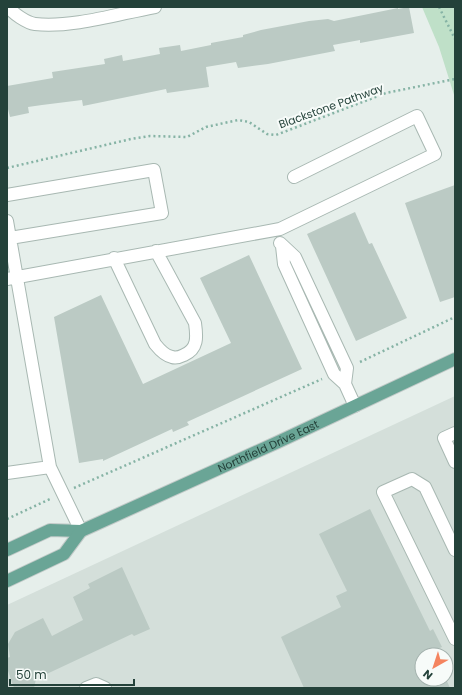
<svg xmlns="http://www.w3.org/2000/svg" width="462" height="695" viewBox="0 0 462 695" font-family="Poppins,sans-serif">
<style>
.built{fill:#d4dfda;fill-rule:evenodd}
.green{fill:#bfe0c8}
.building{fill:#bbcac4}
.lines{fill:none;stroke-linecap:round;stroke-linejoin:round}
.minor-casing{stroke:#a8b8b2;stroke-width:14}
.major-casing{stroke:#c2cac8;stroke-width:14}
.path{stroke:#86b3a5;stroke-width:2.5;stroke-dasharray:2 3;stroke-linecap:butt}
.minor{stroke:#fff;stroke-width:12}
.major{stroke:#6aa596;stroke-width:12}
.labels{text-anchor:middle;stroke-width:4;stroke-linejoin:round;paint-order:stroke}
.street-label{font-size:11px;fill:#24423a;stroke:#f7fbf9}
</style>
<rect width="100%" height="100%" fill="#e6efeb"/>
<path class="built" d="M 455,396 L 455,688 L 7,688 L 7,605 ZM 422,655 L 446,655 L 446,679 L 422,679 Z"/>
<path class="green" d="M 422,7 L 455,7 L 455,98 L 439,47 Z"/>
<path class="building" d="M 409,7 L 414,33 L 360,43 L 360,40 L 333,45 L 335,51 L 268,64 L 238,68 L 236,62 L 206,67 L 209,87 L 167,93 L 166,89 L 83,106 L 82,100 L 42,105 L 28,107 L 29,113 L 10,117 L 7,105 L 7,86 L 53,78 L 52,72 L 105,64 L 104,59 L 122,55 L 123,61 L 160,54 L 159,48 L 180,45 L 181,51 L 211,45 L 211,43 L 243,37 L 243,35 L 261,30 L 309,21 L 328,19 L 334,21 L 398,8 L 398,9 Z
M 455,185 L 455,297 L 440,302 L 405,203 Z
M 355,212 L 369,244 L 372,243 L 407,318 L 356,341 L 307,234 Z
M 249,255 L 302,369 L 187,422 L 189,425 L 173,432 L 172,429 L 103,461 L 103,459 L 79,463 L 54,317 L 101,295 L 143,384 L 231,343 L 200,278 Z
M 370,509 L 430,631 L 433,629 L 442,647 L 432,651 L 434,655 L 422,655 L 422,679 L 446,679 L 450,688 L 304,688 L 281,637 L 341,607 L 336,596 L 347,591 L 319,534 Z
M 122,567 L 150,629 L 134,636 L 132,634 L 36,679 L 34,688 L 14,688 L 7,668 L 7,658 L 10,657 L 8,644 L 15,632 L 43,618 L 52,636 L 83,620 L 73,597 L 90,588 L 88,584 Z"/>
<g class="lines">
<g class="minor-casing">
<path id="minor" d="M 9,7 C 12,13 27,23 35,24 C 72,28 117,14 155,7
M 7,195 L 154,170 L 162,213 L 10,238
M 7,221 L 50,467 L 81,531
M 280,243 L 295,257 L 347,368 L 345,384
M 282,246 L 284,264 L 334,374 L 345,384 L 355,406
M 114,258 L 155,344 C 159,349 165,356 172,357 C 175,358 180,357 184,355 C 198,349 197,337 195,323 L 156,251
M 7,279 L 280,229 L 435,154 L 417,116 L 294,177
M 455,433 L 444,438 L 455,462
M 7,473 L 50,467
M 455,550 L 425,487 L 412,479 L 383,492 L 455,639
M 86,688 L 96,684 L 105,688"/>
</g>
<g class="major-casing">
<g id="major">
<path id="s1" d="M 7,550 L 50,530 L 81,531 L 278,442 L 455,359"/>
<path d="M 7,581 L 64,554 L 81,531"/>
</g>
</g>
<path class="path" d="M 439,7 L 455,39
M 7,168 L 131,139 L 150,136 L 187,137 L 206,127 L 238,120 L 249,122 L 267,134 L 276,135 L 386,93 L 455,79
M 360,362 L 455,317
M 74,488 L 322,379
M 7,519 L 50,499"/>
<use href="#minor" class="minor"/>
<use href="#major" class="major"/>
</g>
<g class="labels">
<g class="street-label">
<text transform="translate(331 106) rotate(-20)" y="4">Blackstone Pathway</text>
<text dy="4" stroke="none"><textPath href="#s1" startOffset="284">Northfield Drive East</textPath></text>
</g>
</g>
<rect width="462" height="695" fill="none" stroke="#24423a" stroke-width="16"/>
<g transform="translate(434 667) rotate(219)"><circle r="19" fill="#f7fbf9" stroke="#a3b1ad"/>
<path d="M0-3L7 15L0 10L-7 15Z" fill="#f4845f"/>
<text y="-6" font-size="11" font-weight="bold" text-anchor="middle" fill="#24423a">N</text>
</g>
<path d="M10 679v6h124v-6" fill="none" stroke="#24423a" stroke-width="2"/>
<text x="16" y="679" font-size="12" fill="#24423a" stroke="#f7fbf9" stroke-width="3" paint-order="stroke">50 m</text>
</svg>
